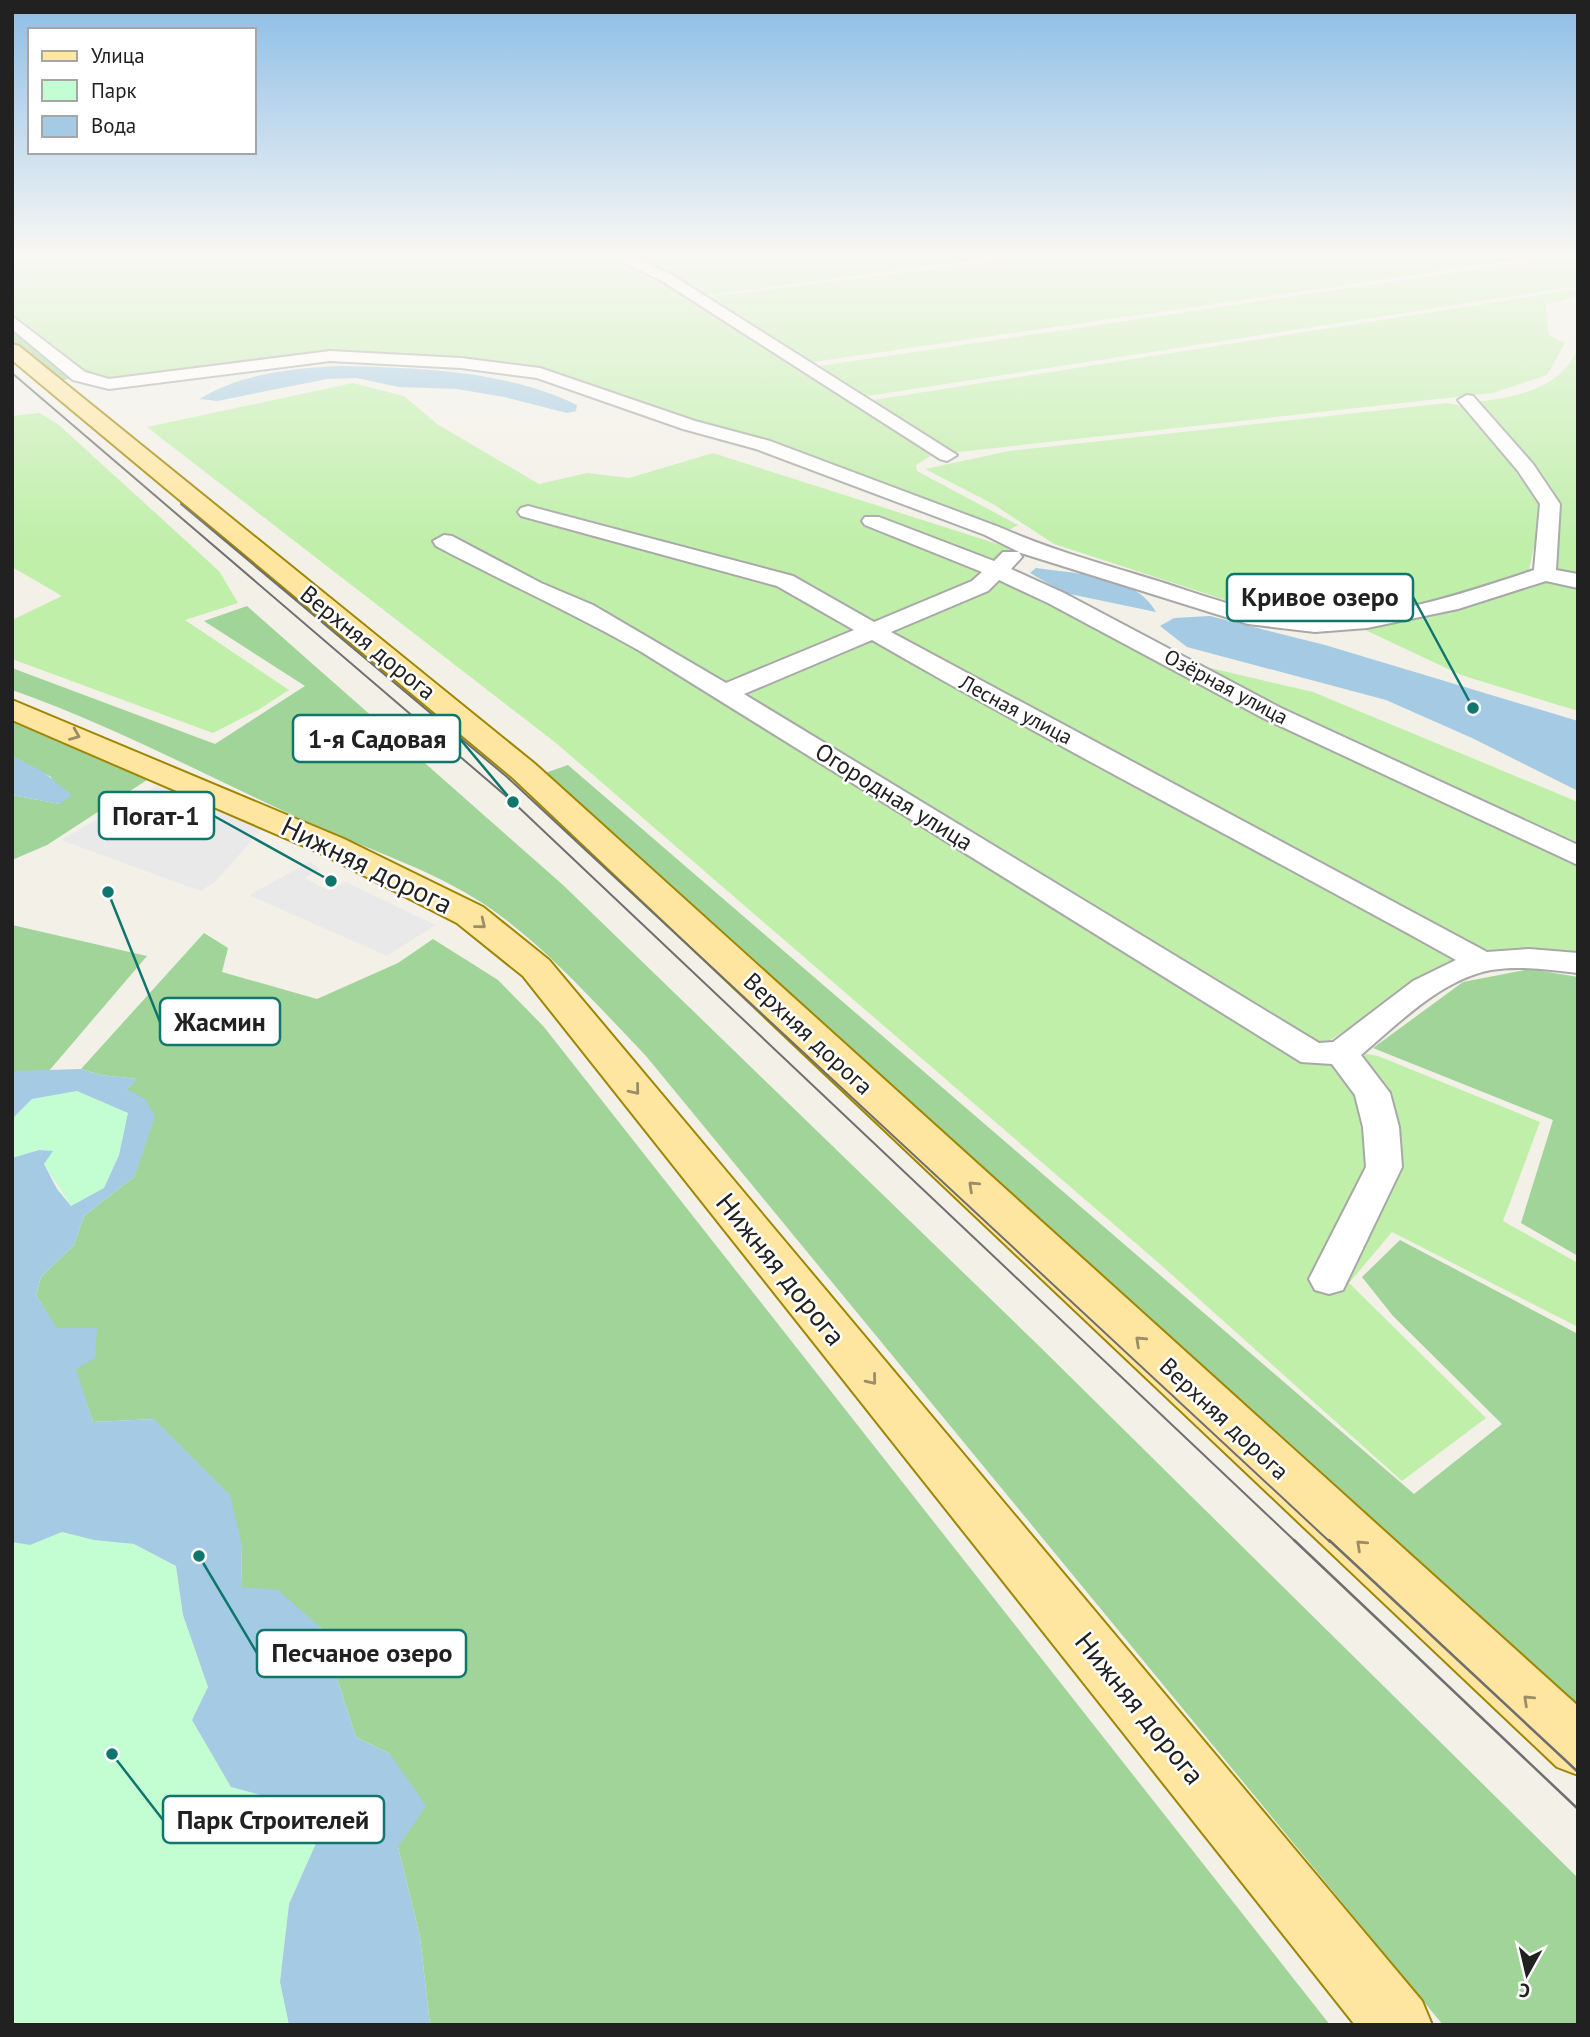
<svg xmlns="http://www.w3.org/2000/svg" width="1590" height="2037" viewBox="0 0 1590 2037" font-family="'PT Sans',sans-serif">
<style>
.grass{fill:#c0efaa}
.forest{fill:#a0d499}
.park{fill:#c3fed2}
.parking{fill:#e9e9e9}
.water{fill:#a5cae3}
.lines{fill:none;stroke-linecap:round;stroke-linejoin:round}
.minor-casing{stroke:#a8a8a8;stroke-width:4}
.major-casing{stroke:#9f8600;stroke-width:4}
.minor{fill:#fff;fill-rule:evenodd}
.major{fill:#ffe6a0;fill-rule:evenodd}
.tram-far1{stroke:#6f6f6f;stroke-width:2}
.tram{stroke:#6f6f6f;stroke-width:2.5}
.oneway{stroke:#9b8d67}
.labels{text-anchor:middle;stroke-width:5;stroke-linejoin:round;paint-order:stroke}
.far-street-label{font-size:21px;fill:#212121;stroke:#fff}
.street-label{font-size:24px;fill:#212121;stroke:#fff}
.near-street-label{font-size:28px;fill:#212121;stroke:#fff}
.leader{fill:none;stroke:#0f766e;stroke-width:2.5}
.callout-dot{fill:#0f766e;stroke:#fff;stroke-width:2.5}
.callout{fill:#fff;stroke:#0f766e;stroke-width:2.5}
.callout-label{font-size:26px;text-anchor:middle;font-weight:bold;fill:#212121}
</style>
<rect width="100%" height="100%" fill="#f2f0e7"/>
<path class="grass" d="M 12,257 L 615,257 L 696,299 L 935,453 L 916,465 L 917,471 L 1018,525 L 1007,531 L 542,370 L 383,355 L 116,380 L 88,376 L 12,313 Z
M 633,257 L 1004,257 L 706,295 Z
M 1028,257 L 1538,257 L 806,363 L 707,300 L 709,297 Z
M 1560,257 L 1578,257 L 1578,286 L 861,397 L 813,367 Z
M 1578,289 L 1578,296 L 1545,305 L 1549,335 L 1565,343 L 1547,375 L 1493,393 L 949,453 L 867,401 Z
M 1578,348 L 1578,578 L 1554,573 L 1559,505 L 1474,402 C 1515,397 1561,390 1578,348 Z
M 353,383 L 404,396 L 437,424 L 539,484 L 587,473 L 629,478 L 713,453 L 1010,548 L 990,570 L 1155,655 L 1313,692 L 1578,802 L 1578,951 L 1460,957 L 1321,1046 L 1378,1056 L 1540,1122 L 1503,1221 L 1578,1263 L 1578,1327 L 1392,1232 L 1349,1283 L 1486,1418 L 1402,1481 L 1161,1265 L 556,743 L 147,427 Z
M 1447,403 L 1463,406 L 1543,505 L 1529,570 L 1462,596 L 1376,615 L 1304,614 L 1247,607 L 1054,544 L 993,504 L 925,469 L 1009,451 Z
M 40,413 L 59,425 L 219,571 L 238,603 L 185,620 L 289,690 L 258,710 L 213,733 L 12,659 L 12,620 L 62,596 L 12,567 L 12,416 Z
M 1534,579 L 1578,584 L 1578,711 L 1461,675 L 1361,628 Z"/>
<path class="forest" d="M 12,328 L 73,378 L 59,381 L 12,342 Z
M 247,606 L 563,885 L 1036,1343 L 1578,1878 L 1578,2025 L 1443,2025 L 646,1056 C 595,1003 545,945 484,904 C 429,868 366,849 307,822 C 209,777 114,726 12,690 L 12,668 L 215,744 L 305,686 L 204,621 Z
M 12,722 L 150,778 L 47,845 L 12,860 L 12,795 L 60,804 L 51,777 L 12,756 Z
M 568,765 L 1414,1494 L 1502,1424 L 1393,1316 L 1362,1277 L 1400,1240 L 1578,1334 L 1578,1719 L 545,773 Z
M 12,925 L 147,956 L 48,1072 L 12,1071 Z
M 204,933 L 228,948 L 222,972 L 317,999 L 398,963 L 433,939 L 498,980 L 544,1027 L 1330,2025 L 430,2025 L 420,1937 L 398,1847 L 390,1754 L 356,1737 L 320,1627 L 241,1587 L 242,1546 L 154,1419 L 93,1422 C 78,1376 62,1336 36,1295 L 41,1277 L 74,1245 L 84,1216 L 135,1176 L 127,1089 L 137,1079 L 101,1075 L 81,1069 Z
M 1530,969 L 1578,977 L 1578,1256 L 1521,1223 L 1553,1120 L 1373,1048 L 1463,982 Z"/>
<path class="park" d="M 77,1091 L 128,1113 L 119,1155 L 104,1188 L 71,1206 L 44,1164 L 52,1151 L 39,1150 L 12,1158 L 12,1119 L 32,1099 Z
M 61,1532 L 94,1540 L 134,1544 L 176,1566 L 183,1615 L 208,1687 L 231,1787 L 272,1798 L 305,1813 L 317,1841 L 289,1904 L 280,1982 L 289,2025 L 12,2025 L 12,1542 L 30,1545 Z"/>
<path class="parking" d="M 156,786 L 258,821 L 262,829 L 216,881 L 201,891 L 61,840 Z
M 310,862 L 320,869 L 305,878 L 329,891 L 346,882 L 435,925 L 387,956 L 249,895 Z"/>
<path class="water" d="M 341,366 C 419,368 505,370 577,405 L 576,411 L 567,413 L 504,397 L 457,389 L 399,387 L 357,378 L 327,379 L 217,401 L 200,399 C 242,373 294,368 341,366 Z
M 1036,568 C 1074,574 1136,574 1156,612 L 1065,593 L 1030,573 Z
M 1210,616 L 1325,645 L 1578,721 L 1578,791 L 1472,738 L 1386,700 L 1187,647 L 1160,626 L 1174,618 Z
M 12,756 L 42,771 L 72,795 L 60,804 L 12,795 Z
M 81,1069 L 101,1075 L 138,1079 L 127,1089 L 145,1099 L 155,1116 L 135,1176 L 84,1216 L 74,1245 L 41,1277 L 36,1295 L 57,1328 L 97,1328 L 95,1358 L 76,1369 L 93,1422 L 154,1419 L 230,1495 L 242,1546 L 241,1587 L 278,1590 L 320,1627 L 356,1737 L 390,1754 L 426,1806 L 398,1847 L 420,1937 L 430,2025 L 289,2025 L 280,1982 L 289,1904 L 317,1841 L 305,1813 L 272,1798 L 231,1787 L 192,1720 L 208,1687 L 183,1615 L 176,1566 L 134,1544 L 94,1540 L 62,1532 L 30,1545 L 12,1542 L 12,1158 L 39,1150 L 53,1151 L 44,1164 L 57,1189 L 71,1206 L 104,1188 L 119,1155 L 128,1113 L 77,1091 L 32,1099 L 12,1119 L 12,1071 Z"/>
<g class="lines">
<g class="minor-casing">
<path id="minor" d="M 613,257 L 631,257 L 672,275 L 957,455 L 947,461 L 940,459 L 662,281 Z
M 12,316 L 85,372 L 109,379 L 330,351 L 461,358 L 540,368 L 695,421 L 770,441 L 999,527 C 1051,550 1106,565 1161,582 C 1211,598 1262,618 1316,618 C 1391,618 1464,593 1534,570 L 1540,504 L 1518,471 L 1458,400 L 1467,395 L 1473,396 L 1533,464 L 1560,504 L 1556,570 L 1578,574 L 1578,588 L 1546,581 L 1458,609 L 1367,628 L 1315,632 L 1248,624 L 1021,553 L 985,535 L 756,449 L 683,429 L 537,378 L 461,368 L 330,361 L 109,389 L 73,380 L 12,329 Z
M 528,506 L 793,576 L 874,622 L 972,581 L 982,572 L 865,525 L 862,521 L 865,517 L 879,517 L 994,561 L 1003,552 L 1019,552 L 1022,557 L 1011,569 L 1064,593 L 1281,708 L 1578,845 L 1578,865 L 1263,718 L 1048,603 L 999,580 L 988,591 L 891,632 L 1487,952 L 1529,949 L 1578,953 L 1578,973 C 1550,970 1520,965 1491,970 C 1440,980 1399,1023 1361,1055 L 1390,1093 L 1399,1127 L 1402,1167 L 1343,1290 L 1329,1294 L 1315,1290 L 1309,1279 L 1366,1167 L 1363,1127 L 1355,1095 L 1332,1064 L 1301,1062 L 640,651 C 573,613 504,582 436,546 L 433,541 L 444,535 L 452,536 L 541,583 L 593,605 L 726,683 L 854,630 L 777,586 L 521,516 L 518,512 L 521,508 ZM 872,640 C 1064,751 1262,852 1456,960 L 1413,981 L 1333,1042 L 1319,1043 L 744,694 Z"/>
</g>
<g class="major-casing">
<path id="major" d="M 12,344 L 19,346 L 535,764 L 1578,1706 L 1578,1775 L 1557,1767 L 513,778 L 12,360 Z
M 12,700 L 344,839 L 483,907 L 549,960 L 1422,2001 L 1432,2025 L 1355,2025 L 523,976 L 457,923 L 320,853 L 12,720 Z"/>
</g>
<use href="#minor" class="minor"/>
<use href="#major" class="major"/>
<path class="tram-far1" d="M 12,373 L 513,802 L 1296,1542
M 181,504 L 507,777 L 1330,1542"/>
<path class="tram" d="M 1294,1540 L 1578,1809
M 1329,1540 L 1578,1772"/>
</g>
<defs><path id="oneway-chevron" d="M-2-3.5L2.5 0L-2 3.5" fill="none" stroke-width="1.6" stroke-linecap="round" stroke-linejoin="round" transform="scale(1.75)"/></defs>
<g class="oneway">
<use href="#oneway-chevron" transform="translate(75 735) rotate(22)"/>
<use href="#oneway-chevron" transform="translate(481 924) rotate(39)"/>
<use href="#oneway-chevron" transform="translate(635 1090) rotate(51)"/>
<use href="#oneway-chevron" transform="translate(973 1186) rotate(-137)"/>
<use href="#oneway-chevron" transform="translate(1140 1341) rotate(-137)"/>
<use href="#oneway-chevron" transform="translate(872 1380) rotate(51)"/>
<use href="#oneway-chevron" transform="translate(1361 1545) rotate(-137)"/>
<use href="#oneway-chevron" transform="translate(1528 1700) rotate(-137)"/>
</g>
<linearGradient id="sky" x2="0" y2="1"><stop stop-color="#8dbde6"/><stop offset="0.47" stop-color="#f9f8f4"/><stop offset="1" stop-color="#f9f8f4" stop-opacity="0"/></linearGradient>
<rect width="1590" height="542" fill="url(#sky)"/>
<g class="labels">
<g class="far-street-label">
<text transform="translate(1226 687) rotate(28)" y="7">Озёрная улица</text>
<text transform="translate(1016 710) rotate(28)" y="7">Лесная улица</text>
</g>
<g class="street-label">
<text transform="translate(368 643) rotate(39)" y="8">Верхняя дорога</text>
<text transform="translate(894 797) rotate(32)" y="8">Огородная улица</text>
<text transform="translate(808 1034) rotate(43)" y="8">Верхняя дорога</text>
<text transform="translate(1224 1419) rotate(43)" y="8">Верхняя дорога</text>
</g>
<g class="near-street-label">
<text transform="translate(367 865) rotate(26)" y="10">Нижняя дорога</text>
<text transform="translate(781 1269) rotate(51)" y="10">Нижняя дорога</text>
<text transform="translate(1140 1708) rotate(51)" y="10">Нижняя дорога</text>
</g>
</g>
<path class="leader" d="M1473 708L1413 597M513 802L460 739M331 881L214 816M108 892L160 1022M199 1556L257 1653M112 1754L163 1820"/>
<g class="callout-dot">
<circle cx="1473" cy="708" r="7"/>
<circle cx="513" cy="802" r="7"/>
<circle cx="331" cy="881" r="7"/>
<circle cx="108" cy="892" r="7"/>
<circle cx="199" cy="1556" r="7"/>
<circle cx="112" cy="1754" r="7"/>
</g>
<g class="callout">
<rect x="1227" y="574" width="186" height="47" rx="7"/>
<rect x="293" y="715" width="167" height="47" rx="7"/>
<rect x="99" y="792" width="115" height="47" rx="7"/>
<rect x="160" y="998" width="120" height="47" rx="7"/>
<rect x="257" y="1630" width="209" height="47" rx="7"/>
<rect x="163" y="1796" width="221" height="47" rx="7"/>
</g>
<g class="callout-label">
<text x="1320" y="606">Кривое озеро</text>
<text x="377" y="748">1-я Садовая</text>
<text x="156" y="825">Погат-1</text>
<text x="220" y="1031">Жасмин</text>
<text x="362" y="1662">Песчаное озеро</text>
<text x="273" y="1829">Парк Строителей</text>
</g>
<rect width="1590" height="2037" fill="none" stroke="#212121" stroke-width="28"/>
<rect x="28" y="28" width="228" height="126" fill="#ffffff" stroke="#a6a6a6" stroke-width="2"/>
<rect x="42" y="51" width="35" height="10" fill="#ffe6a0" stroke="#a6a6a6" stroke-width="2"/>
<text x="91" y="63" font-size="21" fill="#212121">Улица</text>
<rect x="42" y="80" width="35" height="21" fill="#c3fed2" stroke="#a6a6a6" stroke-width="2"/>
<text x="91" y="98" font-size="21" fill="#212121">Парк</text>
<rect x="42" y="116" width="35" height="21" fill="#a5cae3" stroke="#a6a6a6" stroke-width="2"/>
<text x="91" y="133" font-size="21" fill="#212121">Вода</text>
<g transform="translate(1527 1974) rotate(188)" stroke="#ffffff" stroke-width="5" paint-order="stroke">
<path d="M0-5L12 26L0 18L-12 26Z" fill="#212121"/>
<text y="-10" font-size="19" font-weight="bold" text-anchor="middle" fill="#212121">С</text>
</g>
</svg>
